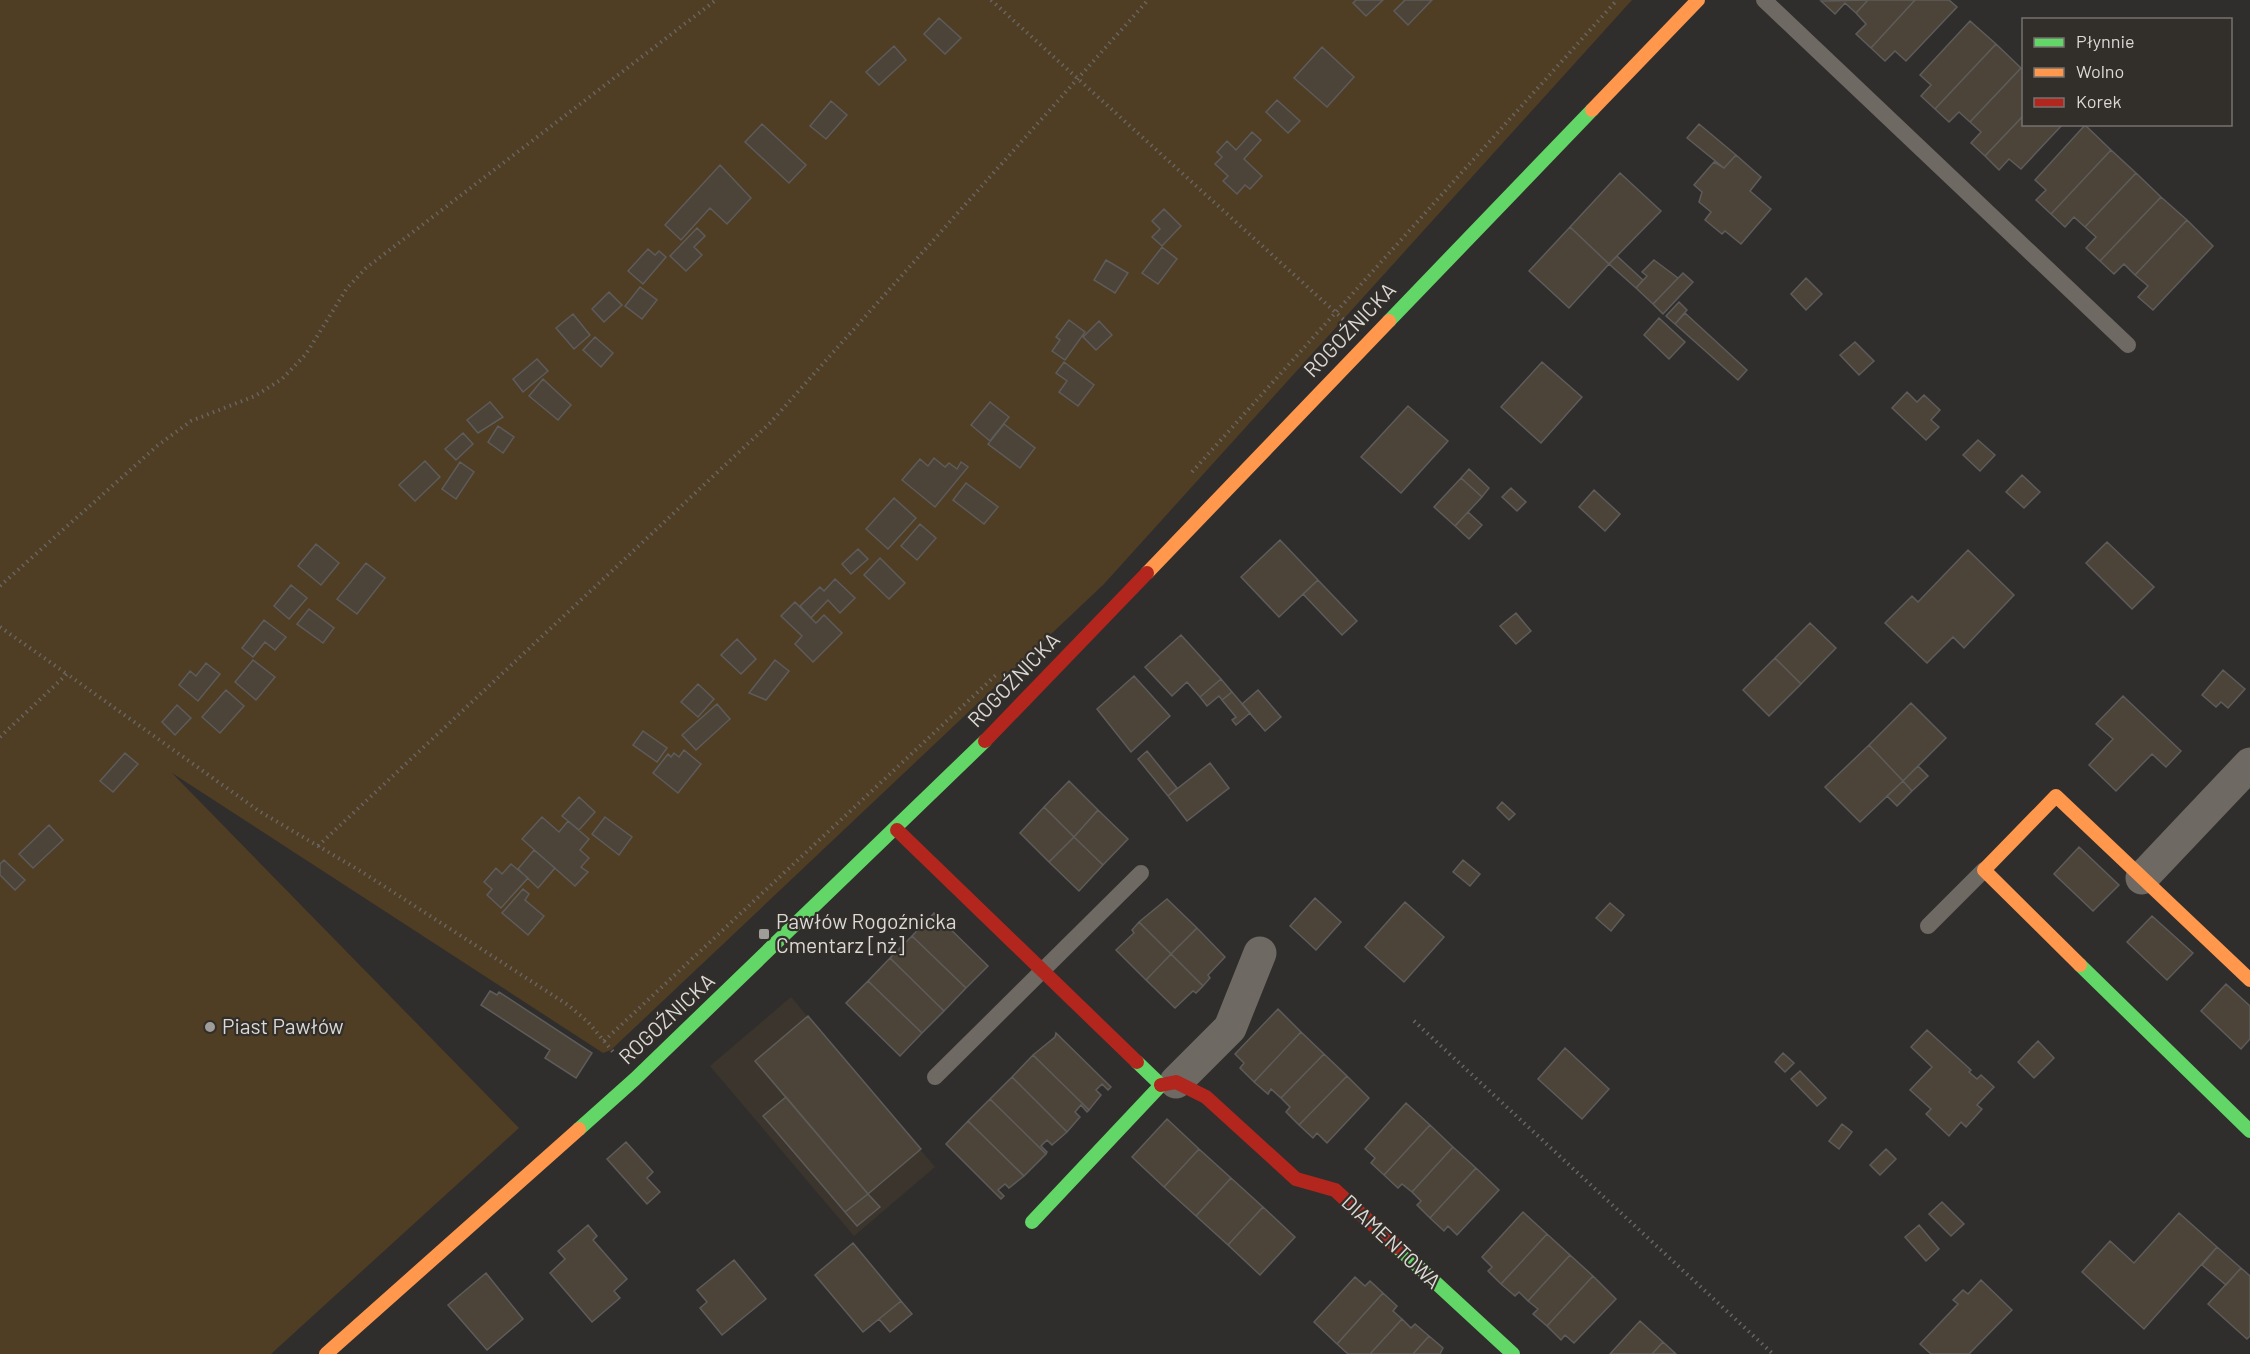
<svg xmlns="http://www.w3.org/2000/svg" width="2250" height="1354" viewBox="0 0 2250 1354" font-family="Barlow,sans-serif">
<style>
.built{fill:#3b352d}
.green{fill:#4f3d24}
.building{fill:#4c4439;stroke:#5e5c5a;stroke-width:1.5}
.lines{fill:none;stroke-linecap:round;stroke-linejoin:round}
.path{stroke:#696562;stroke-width:4;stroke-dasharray:1.5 4.5;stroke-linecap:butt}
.lane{stroke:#6e6962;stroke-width:16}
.street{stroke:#6e6962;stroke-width:33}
.fast{stroke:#63d668;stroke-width:14}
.slow{stroke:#ff974d;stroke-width:14}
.jam{stroke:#b3261e;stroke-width:14}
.poi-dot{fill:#9f9d9a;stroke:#322e2a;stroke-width:2}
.labels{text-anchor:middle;stroke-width:4.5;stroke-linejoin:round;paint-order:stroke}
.street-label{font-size:21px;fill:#dbd9d6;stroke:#322e2a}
.poi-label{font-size:21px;fill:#dbd9d6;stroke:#322e2a;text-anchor:start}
</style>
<rect width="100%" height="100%" fill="#302e2c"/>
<path class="built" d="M 791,997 L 935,1167 L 854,1236 L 710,1066 Z"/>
<path class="green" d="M 0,0 L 1632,0 L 1104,584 L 611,1050 L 603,1053 L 172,773 L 519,1128 L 271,1354 L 0,1354 Z"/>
<path class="building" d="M 1356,0 L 1383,0 L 1366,16 L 1353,3 Z
M 1405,0 L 1432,0 L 1408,25 L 1394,11 Z
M 1868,0 L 1915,0 L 1871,48 L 1856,34 L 1866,24 L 1856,13 Z
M 1868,0 L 1856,13 L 1845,3 L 1835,14 L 1821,1 Z
M 1915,0 L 1949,0 L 1957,7 L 1906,61 L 1895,51 L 1885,61 L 1871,48 Z
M 939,18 L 961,38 L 945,54 L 924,34 Z
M 1970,21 L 1996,44 L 1935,109 L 1921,96 L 1931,85 L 1920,75 Z
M 1996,44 L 2021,68 L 1970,122 L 1959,112 L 1949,122 L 1935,109 Z
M 894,46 L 906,60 L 879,85 L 866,72 Z
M 1322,47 L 1354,77 L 1327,107 L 1294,78 Z
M 2021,68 L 2024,70 L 2024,115 L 1985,156 L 1971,143 L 1981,132 L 1970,122 Z
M 1277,100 L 1300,121 L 1288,133 L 1266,112 Z
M 831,101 L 847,115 L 826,139 L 810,126 Z
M 2024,115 L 2024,124 L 2063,124 L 2021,169 L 2009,159 L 1999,170 L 1985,156 Z
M 762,124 L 806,165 L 789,183 L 745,142 Z
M 1699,124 L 1736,155 L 1724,168 L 1687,138 Z
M 2085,125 L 2111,150 L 2051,214 L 2036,200 L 2046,190 L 2035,180 Z
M 1252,132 L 1261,140 L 1244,159 L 1262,176 L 1250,189 L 1245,185 L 1237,194 L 1223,181 L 1228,176 L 1215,164 L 1222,157 L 1217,152 L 1227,141 L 1236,150 Z
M 2111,150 L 2136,173 L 2085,227 L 2074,217 L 2065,227 L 2051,214 Z
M 1736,155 L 1761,177 L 1750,191 L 1771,209 L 1741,244 L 1725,231 L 1722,234 L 1705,220 L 1711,212 L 1699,202 L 1702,192 L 1694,185 L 1714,162 L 1724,168 Z
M 720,165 L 751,198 L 727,224 L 710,208 L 681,240 L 665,225 Z
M 1620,173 L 1661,211 L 1609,264 L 1570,227 Z
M 2136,173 L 2161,197 L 2100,261 L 2086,248 L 2096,237 L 2085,227 Z
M 2161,197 L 2187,220 L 2135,275 L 2124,264 L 2114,274 L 2100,261 Z
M 1164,209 L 1181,226 L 1162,246 L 1152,237 L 1160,229 L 1152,221 Z
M 2187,220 L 2213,246 L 2153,310 L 2138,297 L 2148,286 L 2135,275 Z
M 1570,227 L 1609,264 L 1569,308 L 1529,271 Z
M 697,228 L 705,236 L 694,247 L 702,255 L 686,271 L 670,256 Z
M 1162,247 L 1177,259 L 1158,284 L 1142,273 Z
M 648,249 L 655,255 L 659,251 L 666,257 L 643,284 L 628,271 Z
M 1617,256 L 1643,280 L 1636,288 L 1609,264 Z
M 1106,260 L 1128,273 L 1115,293 L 1094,280 Z
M 1654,260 L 1678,278 L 1653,304 L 1636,288 L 1647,276 L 1642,272 Z
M 1683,273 L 1693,282 L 1663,314 L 1653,304 Z
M 1806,278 L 1822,294 L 1806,310 L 1791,294 Z
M 640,287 L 657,300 L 642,319 L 625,306 Z
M 609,292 L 622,305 L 604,322 L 592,309 Z
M 1679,302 L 1687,310 L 1675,324 L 1666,316 Z
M 1685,313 L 1747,370 L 1738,380 L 1675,324 Z
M 573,314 L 590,335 L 574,349 L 556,328 Z
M 1659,318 L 1685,342 L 1669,359 L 1644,335 Z
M 1069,320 L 1085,332 L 1065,360 L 1052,351 L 1060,340 L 1056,337 Z
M 1099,321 L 1112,335 L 1096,350 L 1083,337 Z
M 595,337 L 613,353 L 601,367 L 583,350 Z
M 1855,342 L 1874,361 L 1859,375 L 1840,355 Z
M 537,359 L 548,371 L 523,392 L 513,379 Z
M 1064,362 L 1094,385 L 1078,406 L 1059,392 L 1067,381 L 1056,373 Z
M 1542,362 L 1582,397 L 1541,443 L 1501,407 Z
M 543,379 L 571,405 L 558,420 L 529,396 Z
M 1907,392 L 1917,402 L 1924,395 L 1940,410 L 1931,420 L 1939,427 L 1926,440 L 1892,408 Z
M 490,402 L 503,417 L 478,433 L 467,420 Z
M 990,402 L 1009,417 L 990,441 L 971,425 Z
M 1408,406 L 1448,441 L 1401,493 L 1361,457 Z
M 1004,424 L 1035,448 L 1020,468 L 988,444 Z
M 498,426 L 514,437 L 503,453 L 488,442 Z
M 463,433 L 473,444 L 456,460 L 445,449 Z
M 1978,440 L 1995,455 L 1980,471 L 1963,455 Z
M 934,458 L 945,467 L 949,463 L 957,469 L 961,462 L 968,467 L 935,507 L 902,480 L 920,459 L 928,466 Z
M 425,461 L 440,477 L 415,501 L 399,485 Z
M 460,462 L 474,472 L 456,499 L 442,489 Z
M 1469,469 L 1489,488 L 1482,497 L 1461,478 Z
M 2022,475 L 2040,492 L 2024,508 L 2006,492 Z
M 1461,478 L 1482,497 L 1455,526 L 1434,507 Z
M 966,483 L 998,507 L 984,524 L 953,500 Z
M 1511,488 L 1526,502 L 1517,511 L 1502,497 Z
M 1594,490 L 1620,514 L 1605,531 L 1579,507 Z
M 894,498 L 916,518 L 888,549 L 866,529 Z
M 1468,512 L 1482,525 L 1469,539 L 1455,526 Z
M 920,524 L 936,538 L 917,560 L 901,546 Z
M 1280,540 L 1318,580 L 1279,617 L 1241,577 Z
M 2107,542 L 2154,587 L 2132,609 L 2086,563 Z
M 316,544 L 339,563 L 321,585 L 298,566 Z
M 858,549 L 868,559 L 851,574 L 842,564 Z
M 1968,550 L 2014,595 L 1964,648 L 1953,637 L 1927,663 L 1885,623 L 1912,596 L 1918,602 Z
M 880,558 L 905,583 L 889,599 L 864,575 Z
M 366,563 L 385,578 L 357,614 L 337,599 Z
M 835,579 L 855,598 L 840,613 L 828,600 L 811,618 L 800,606 L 820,587 L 824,591 Z
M 1318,580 L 1357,621 L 1342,635 L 1303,594 Z
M 291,585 L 307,598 L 289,619 L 274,606 Z
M 795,602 L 816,623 L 824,615 L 842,633 L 813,662 L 795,644 L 802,636 L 781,616 Z
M 309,609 L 334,628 L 323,643 L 297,624 Z
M 1516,613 L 1531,631 L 1516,644 L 1500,626 Z
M 264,620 L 286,637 L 275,650 L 265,642 L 253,657 L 242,648 Z
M 1810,623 L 1836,648 L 1801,684 L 1775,658 Z
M 1181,635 L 1221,679 L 1200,697 L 1187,682 L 1172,696 L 1145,667 Z
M 737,639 L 756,659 L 741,674 L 721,655 Z
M 1775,658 L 1801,684 L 1769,716 L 1743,690 Z
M 253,660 L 275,677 L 256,700 L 235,682 Z
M 775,660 L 789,671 L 766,700 L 749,693 Z
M 206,663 L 220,674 L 198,701 L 179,685 L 190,671 L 196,676 Z
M 2223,670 L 2245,689 L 2228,708 L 2221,702 L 2216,707 L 2202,695 Z
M 1134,676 L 1170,716 L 1131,752 L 1097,709 Z
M 1221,679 L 1232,692 L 1222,700 L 1219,696 L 1207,706 L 1200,697 Z
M 698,684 L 714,699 L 698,717 L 681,702 Z
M 226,690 L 244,706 L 220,733 L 202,717 Z
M 1258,690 L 1281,717 L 1265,731 L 1242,704 Z
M 1232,692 L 1250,713 L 1236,725 L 1232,720 L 1236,717 L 1222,700 Z
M 2123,696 L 2181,751 L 2166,767 L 2152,754 L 2116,791 L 2089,765 L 2113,739 L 2096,724 Z
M 1911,703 L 1946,738 L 1903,781 L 1869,745 Z
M 717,704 L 730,719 L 696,750 L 682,735 Z
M 177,705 L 191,718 L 175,735 L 162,722 Z
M 643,731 L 667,748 L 657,762 L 633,745 Z
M 1869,745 L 1903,781 L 1860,822 L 1825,787 Z
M 684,750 L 701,764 L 678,793 L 653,773 L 668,754 L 671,757 L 674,753 L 679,757 Z
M 1147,751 L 1177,788 L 1168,796 L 1138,759 Z
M 125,753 L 138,764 L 113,792 L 100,781 Z
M 1210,763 L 1229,788 L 1187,821 L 1168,796 Z
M 1918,766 L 1928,776 L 1912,791 L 1903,781 Z
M 1069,781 L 1098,810 L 1074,837 L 1044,807 Z
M 1903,781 L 1912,791 L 1897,806 L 1887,796 Z
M 579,797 L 595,812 L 579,830 L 562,816 Z
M 1502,802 L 1515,814 L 1509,820 L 1497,808 Z
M 1044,807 L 1074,837 L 1049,862 L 1020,833 Z
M 1098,810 L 1128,839 L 1103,865 L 1074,837 Z
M 542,817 L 559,832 L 568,821 L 589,839 L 580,850 L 589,858 L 581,867 L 588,872 L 575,886 L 522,839 Z
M 605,817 L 632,837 L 619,855 L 592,834 Z
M 49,825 L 63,840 L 33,868 L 19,854 Z
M 1074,837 L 1103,865 L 1079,891 L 1049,862 Z
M 2079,847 L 2119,885 L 2093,911 L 2054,874 Z
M 534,850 L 555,868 L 538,888 L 518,869 Z
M 4,860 L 25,880 L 15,890 L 0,875 L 0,864 Z
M 1463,860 L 1480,874 L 1470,886 L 1453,872 Z
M 511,864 L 528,878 L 501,908 L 487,895 L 492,889 L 484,882 L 496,868 L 502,874 Z
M 523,889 L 529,894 L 525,900 L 544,916 L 528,935 L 502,913 Z
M 1315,898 L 1341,922 L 1316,950 L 1290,926 Z
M 1167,899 L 1197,928 L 1171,954 L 1139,922 Z
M 1405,902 L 1444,937 L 1404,982 L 1365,947 Z
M 1610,903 L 1624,915 L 1611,931 L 1596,918 Z
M 934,913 L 988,966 L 966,988 L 912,936 Z
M 2152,916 L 2193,953 L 2167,980 L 2127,942 Z
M 1139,922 L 1171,954 L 1146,980 L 1116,950 L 1134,933 L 1132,930 Z
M 1197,928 L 1225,957 L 1208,975 L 1210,978 L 1203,986 L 1171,954 Z
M 912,936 L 966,988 L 944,1011 L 890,958 Z
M 1171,954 L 1203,986 L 1196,993 L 1193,991 L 1175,1008 L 1146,980 Z
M 890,958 L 944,1011 L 922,1033 L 868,981 Z
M 868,981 L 922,1033 L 900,1056 L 846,1003 Z
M 2226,984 L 2250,1006 L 2250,1039 L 2241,1049 L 2201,1011 Z
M 490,991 L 497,995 L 499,992 L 592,1053 L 576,1078 L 545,1058 L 550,1050 L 481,1005 Z
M 1278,1009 L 1301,1032 L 1254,1082 L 1240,1068 L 1244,1063 L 1235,1054 Z
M 808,1016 L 921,1149 L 868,1194 L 755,1061 Z
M 1927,1030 L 1971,1070 L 1969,1072 L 1977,1079 L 1981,1075 L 1994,1087 L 1977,1105 L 1982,1109 L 1966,1127 L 1961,1122 L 1949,1136 L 1926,1114 L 1931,1109 L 1910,1090 L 1932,1067 L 1911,1047 Z
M 1301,1032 L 1324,1054 L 1281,1098 L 1271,1089 L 1268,1094 L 1254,1082 Z
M 1056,1033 L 1111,1087 L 1108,1090 L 1102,1084 L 1096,1090 L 1101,1095 L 1089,1110 L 1033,1055 L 1055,1037 Z
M 2038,1041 L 2054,1058 L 2034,1078 L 2018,1062 Z
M 1565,1048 L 1609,1089 L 1582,1119 L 1538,1079 Z
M 1783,1053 L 1794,1063 L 1785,1072 L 1775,1062 Z
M 1324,1054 L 1347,1076 L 1299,1125 L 1286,1112 L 1290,1107 L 1281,1098 Z
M 1033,1055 L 1089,1110 L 1087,1112 L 1081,1105 L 1075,1112 L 1080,1117 L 1067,1132 L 1012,1077 Z
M 1800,1071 L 1826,1098 L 1817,1106 L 1791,1079 Z
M 1347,1076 L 1369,1098 L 1327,1143 L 1317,1133 L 1313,1138 L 1299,1125 Z
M 1012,1077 L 1067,1132 L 1052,1145 L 1047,1140 L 1041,1146 L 1047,1152 L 1046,1154 L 990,1099 Z
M 786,1097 L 868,1194 L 845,1212 L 763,1116 Z
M 990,1099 L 1046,1154 L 1024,1176 L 968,1121 Z
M 1406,1103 L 1430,1125 L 1384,1175 L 1371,1163 L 1375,1158 L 1365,1149 Z
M 1167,1119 L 1199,1149 L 1164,1187 L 1132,1157 Z
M 968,1121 L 1024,1176 L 1009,1188 L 1005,1184 L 998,1190 L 1004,1196 L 1001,1199 L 946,1144 Z
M 1842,1124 L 1852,1132 L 1839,1149 L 1829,1141 Z
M 1430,1125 L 1453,1147 L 1412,1192 L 1402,1184 L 1398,1188 L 1384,1175 Z
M 626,1142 L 653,1172 L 647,1178 L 660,1192 L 647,1204 L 607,1159 Z
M 1453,1147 L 1476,1168 L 1430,1218 L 1417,1205 L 1421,1201 L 1412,1192 Z
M 1199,1149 L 1231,1178 L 1196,1216 L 1164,1187 Z
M 1886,1149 L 1896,1159 L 1880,1175 L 1870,1165 Z
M 1476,1168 L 1499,1190 L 1457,1235 L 1448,1226 L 1444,1231 L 1430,1218 Z
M 1231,1178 L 1263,1207 L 1228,1245 L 1196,1216 Z
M 868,1194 L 880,1207 L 857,1226 L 845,1212 Z
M 1942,1202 L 1964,1224 L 1951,1236 L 1929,1214 Z
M 1263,1207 L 1295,1237 L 1260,1275 L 1228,1245 Z
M 1523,1212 L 1547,1234 L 1501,1284 L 1488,1271 L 1492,1267 L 1482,1257 Z
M 2179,1213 L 2217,1247 L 2144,1329 L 2082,1272 L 2110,1241 L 2134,1263 Z
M 588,1225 L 597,1236 L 593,1240 L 627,1279 L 614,1291 L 620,1298 L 592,1322 L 550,1273 L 565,1259 L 558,1251 Z
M 1919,1225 L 1939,1249 L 1926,1261 L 1905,1237 Z
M 1547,1234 L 1570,1255 L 1528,1301 L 1519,1292 L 1515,1296 L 1501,1284 Z
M 853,1243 L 901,1301 L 863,1332 L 815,1275 Z
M 2217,1247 L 2241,1268 L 2226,1285 L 2202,1265 Z
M 1570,1255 L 1593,1276 L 1547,1326 L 1533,1314 L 1538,1309 L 1528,1301 Z
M 734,1260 L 766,1299 L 722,1335 L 700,1308 L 707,1302 L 697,1290 Z
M 2241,1268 L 2250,1276 L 2250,1336 L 2247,1339 L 2208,1304 Z
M 486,1273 L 523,1319 L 487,1350 L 448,1305 Z
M 1593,1276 L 1616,1299 L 1574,1343 L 1565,1335 L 1561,1340 L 1547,1326 Z
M 1355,1277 L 1365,1286 L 1370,1281 L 1383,1293 L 1337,1344 L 1314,1322 Z
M 1981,1280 L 2012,1310 L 1969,1354 L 1931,1354 L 1920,1344 L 1958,1304 L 1953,1300 L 1963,1290 L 1968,1294 Z
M 1383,1293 L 1397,1306 L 1393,1311 L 1402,1319 L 1370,1354 L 1348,1354 L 1337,1344 Z
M 901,1301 L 912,1314 L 890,1332 L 879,1319 Z
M 1402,1319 L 1411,1328 L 1415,1324 L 1429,1336 L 1413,1354 L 1370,1354 Z
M 1640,1321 L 1663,1342 L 1652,1354 L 1610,1354 Z
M 1429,1336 L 1443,1348 L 1440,1354 L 1413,1354 Z
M 1663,1342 L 1676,1354 L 1652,1354 Z"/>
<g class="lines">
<path class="path" d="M 991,0 L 1344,320
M 1192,472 L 1617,0
M 0,586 L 157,446 L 191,421 L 255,396 L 282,379 L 306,354 L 347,288 L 366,268 L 716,0
M 0,627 L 67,674
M 0,737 L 67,674 L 259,811 L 362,872 L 568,1005 L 588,1022 L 614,1053
M 318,846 L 770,423 L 1148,0
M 1414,1021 L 1773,1354
M 604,1041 L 997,674"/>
<path class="lane" d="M 1764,0 L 2128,345
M 1928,926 L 1984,870
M 935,1077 L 1141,873"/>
<path class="street" d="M 2142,878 L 2250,764
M 1176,1082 L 1230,1028 L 1260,953"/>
<path class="fast" d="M 1389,321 L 1592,110
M 2080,965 L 2250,1131
M 579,1129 L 635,1079 L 985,741
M 1032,1222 L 1161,1085 L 1137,1062
M 1397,1247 L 1513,1354"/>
<path class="slow" d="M 1592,110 L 1698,0
M 1147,573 L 1389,321
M 2080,965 L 1984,870 L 2056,796 L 2250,980
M 326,1354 L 579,1129"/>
<path class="jam" d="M 985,741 L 1147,573
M 897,830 L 1137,1062
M 1161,1085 L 1176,1082 L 1206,1097 L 1296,1179 L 1335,1190 L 1397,1247"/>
</g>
<g class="poi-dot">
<rect x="758" y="928" width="12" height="12" rx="3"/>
<circle cx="210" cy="1027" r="6"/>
</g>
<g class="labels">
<g class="street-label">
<text transform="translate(1350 330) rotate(-46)" y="7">ROGOŹNICKA</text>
<text transform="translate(1014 680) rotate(-46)" y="7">ROGOŹNICKA</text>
<text transform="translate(667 1019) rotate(-43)" y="7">ROGOŹNICKA</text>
<text transform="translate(1391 1242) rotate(43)" y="7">DIAMENTOWA</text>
</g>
<g class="poi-label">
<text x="776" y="929">Pawłów Rogoźnicka<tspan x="776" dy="24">Cmentarz [nż]</tspan></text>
<text x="222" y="1034">Piast Pawłów</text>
</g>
</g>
<rect x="2022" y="18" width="210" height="108" fill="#322e2a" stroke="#76726f" stroke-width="1.5"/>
<rect x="2034" y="38" width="30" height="9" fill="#63d668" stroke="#76726f" stroke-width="1.5"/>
<text x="2076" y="48" font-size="18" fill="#dbd9d6">Płynnie</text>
<rect x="2034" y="68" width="30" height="9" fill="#ff974d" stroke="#76726f" stroke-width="1.5"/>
<text x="2076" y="78" font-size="18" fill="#dbd9d6">Wolno</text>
<rect x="2034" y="98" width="30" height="9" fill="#b3261e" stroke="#76726f" stroke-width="1.5"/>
<text x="2076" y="108" font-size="18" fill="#dbd9d6">Korek</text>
</svg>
